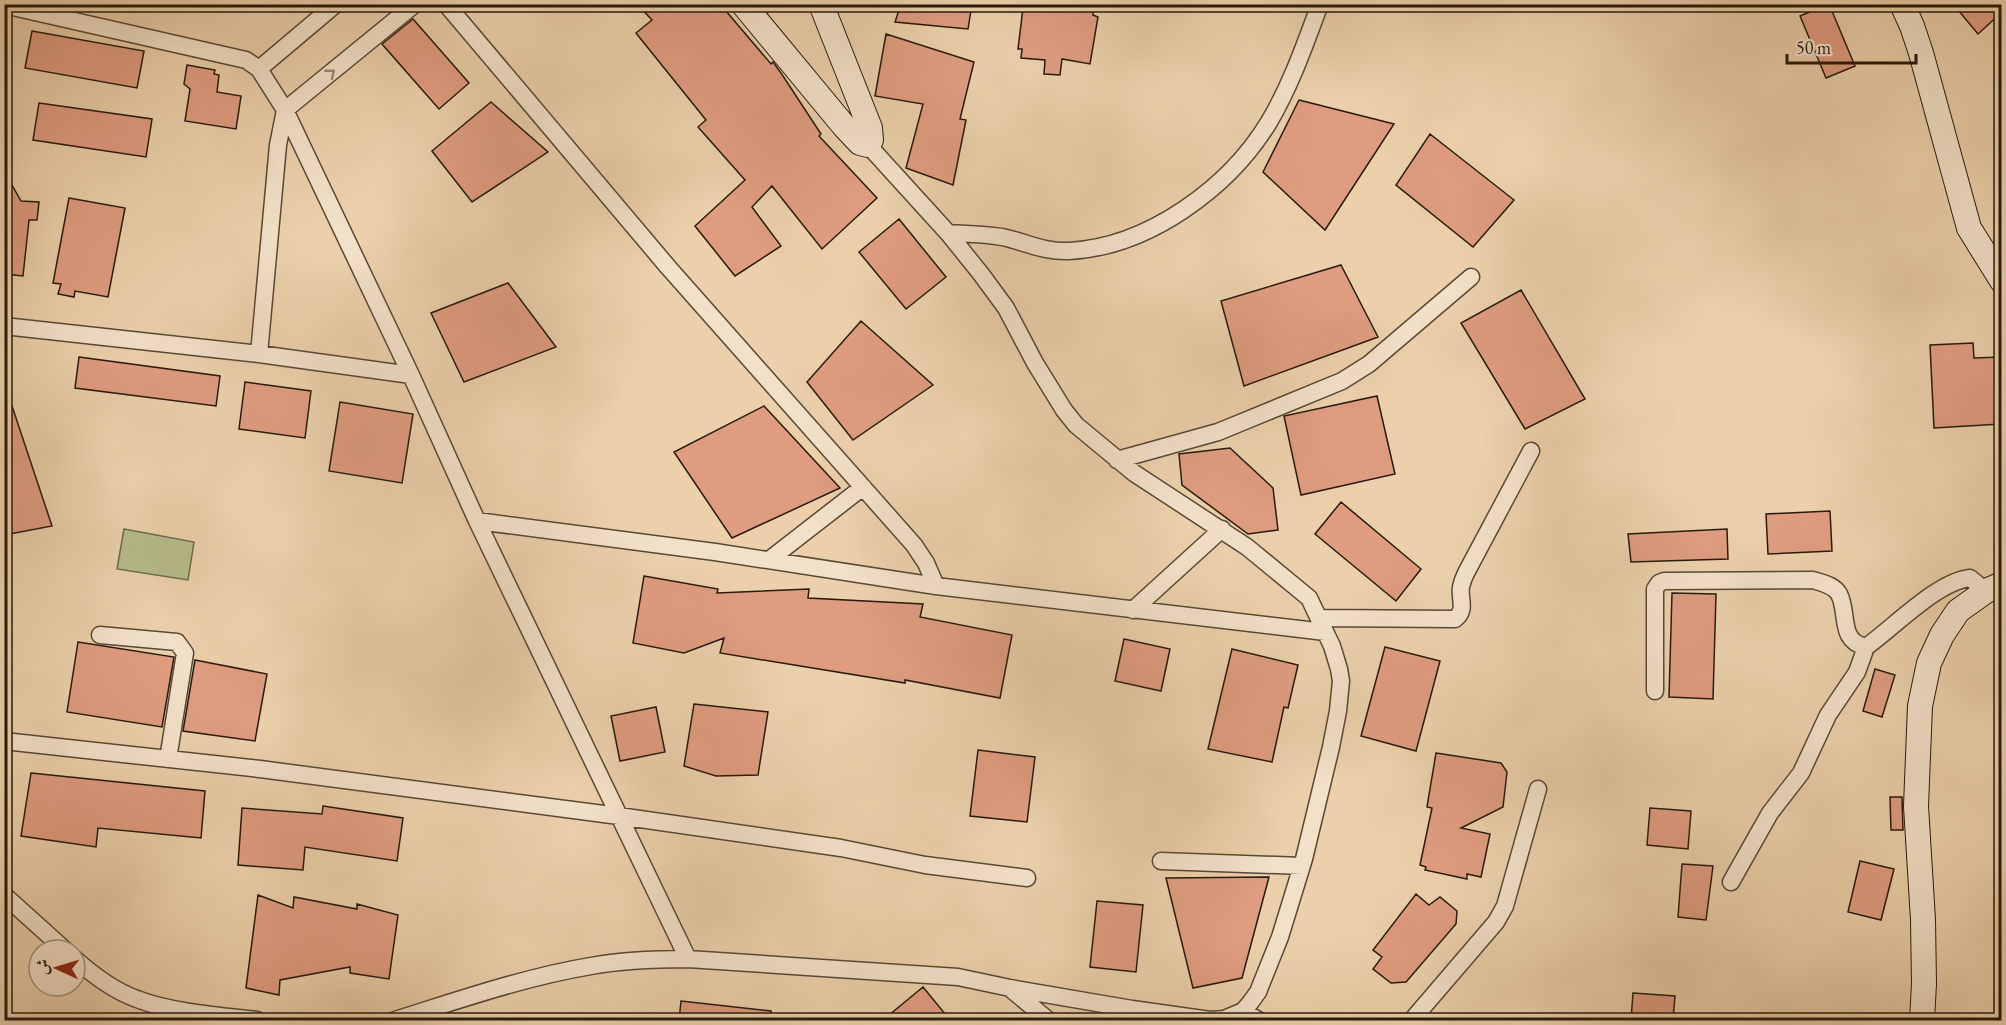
<svg xmlns="http://www.w3.org/2000/svg" width="2006" height="1025" viewBox="0 0 2006 1025" font-family="'EB Garamond',Amiri,serif">
<style>
.green{fill:#b6bb8a;stroke:#6e6a4c;stroke-width:1.5}
.building{fill:#df9c80;stroke:#271a0e;stroke-width:1.5}
.lines{fill:none;stroke-linecap:round;stroke-linejoin:round}
.street-casing{stroke:#584835;stroke-width:19}
.secondary-casing{stroke:#271a0e;stroke-width:26}
.street{stroke:#f2e0c8;stroke-width:16}
.secondary{stroke:#f2e0c8;stroke-width:24}
.oneway{stroke:#978774}
</style>
<rect width="100%" height="100%" fill="#ebd0ab"/>
<filter id="stains"><feTurbulence type="fractalNoise" baseFrequency=".00333" numOctaves="4"/><feColorMatrix values="0 0 0 0 .2 0 0 0 0 .09 0 0 0 0 .02 0 0 0 .5 -.17"/></filter>
<radialGradient id="worn" r=".72"><stop offset=".6" stop-color="#630" stop-opacity="0"/><stop offset="1" stop-color="#630" stop-opacity=".3"/></radialGradient>
<path class="green" d="M 124,529 L 194,542 L 188,580 L 117,569 Z"/>
<path class="building" d="M 637,4 L 720,4 L 771,64 L 773,62 L 781,73 L 821,134 L 819,136 L 877,198 L 822,249 L 772,186 L 752,207 L 781,246 L 735,276 L 695,226 L 745,180 L 698,127 L 706,120 L 636,33 L 652,20 Z
M 901,4 L 972,4 L 968,29 L 895,22 Z
M 1027,4 L 1093,7 L 1093,15 L 1098,17 L 1090,64 L 1062,59 L 1060,75 L 1044,74 L 1045,60 L 1021,58 L 1022,49 L 1018,49 L 1023,8 L 1026,8 Z
M 1829,4 L 1855,66 L 1826,78 L 1800,16 Z
M 1953,4 L 2001,4 L 2001,13 L 1978,34 Z
M 413,19 L 469,83 L 439,109 L 382,44 Z
M 32,31 L 144,51 L 137,88 L 25,68 Z
M 886,34 L 974,62 L 960,119 L 966,120 L 953,185 L 906,168 L 923,104 L 875,96 Z
M 187,65 L 215,70 L 214,74 L 219,75 L 217,92 L 241,96 L 236,129 L 185,121 L 190,89 L 184,84 Z
M 1299,100 L 1394,124 L 1325,230 L 1263,172 Z
M 491,102 L 548,152 L 472,202 L 432,151 Z
M 39,103 L 152,119 L 146,157 L 33,140 Z
M 1430,134 L 1514,200 L 1473,247 L 1396,185 Z
M 4,171 L 21,201 L 39,202 L 37,220 L 29,220 L 23,276 L 4,274 Z
M 69,198 L 125,208 L 108,297 L 75,291 L 74,297 L 58,294 L 61,284 L 53,283 Z
M 899,219 L 946,277 L 906,309 L 859,252 Z
M 1341,265 L 1378,337 L 1244,386 L 1221,301 Z
M 508,283 L 556,347 L 464,382 L 431,313 Z
M 1521,290 L 1585,399 L 1525,429 L 1461,323 Z
M 861,321 L 933,385 L 853,440 L 807,382 Z
M 1973,343 L 1974,358 L 2001,357 L 2001,424 L 1934,428 L 1930,345 Z
M 79,357 L 220,376 L 216,406 L 75,388 Z
M 245,382 L 311,391 L 305,438 L 239,429 Z
M 4,391 L 7,391 L 52,526 L 4,535 Z
M 1377,396 L 1395,474 L 1301,495 L 1284,416 Z
M 340,402 L 413,414 L 402,483 L 329,471 Z
M 764,406 L 840,488 L 732,538 L 674,452 Z
M 1230,448 L 1273,488 L 1278,530 L 1248,534 L 1182,485 L 1179,454 Z
M 1341,502 L 1421,569 L 1396,601 L 1315,534 Z
M 1830,511 L 1832,551 L 1768,554 L 1766,514 Z
M 1727,529 L 1728,559 L 1631,562 L 1628,534 Z
M 644,576 L 718,589 L 717,593 L 809,589 L 808,598 L 923,604 L 920,617 L 1012,635 L 1000,698 L 905,680 L 905,683 L 720,653 L 724,638 L 684,653 L 633,643 Z
M 1672,593 L 1716,594 L 1713,699 L 1669,697 Z
M 1124,639 L 1170,649 L 1161,691 L 1115,681 Z
M 78,642 L 174,657 L 162,727 L 67,712 Z
M 1385,647 L 1440,661 L 1416,751 L 1361,736 Z
M 1232,649 L 1298,665 L 1288,708 L 1284,707 L 1272,762 L 1208,749 Z
M 195,660 L 267,674 L 255,741 L 183,731 Z
M 1875,669 L 1895,675 L 1882,717 L 1863,711 Z
M 694,704 L 768,712 L 758,775 L 716,776 L 684,766 Z
M 656,707 L 665,752 L 620,761 L 611,716 Z
M 978,750 L 1035,757 L 1027,822 L 970,816 Z
M 1436,753 L 1501,763 L 1507,772 L 1503,807 L 1461,828 L 1490,834 L 1481,877 L 1467,874 L 1467,879 L 1425,870 L 1426,867 L 1420,865 L 1432,808 L 1427,807 Z
M 31,773 L 205,791 L 201,838 L 98,828 L 96,847 L 21,836 Z
M 1890,797 L 1902,797 L 1903,830 L 1891,830 Z
M 323,806 L 403,818 L 397,861 L 305,847 L 303,870 L 238,865 L 242,808 L 322,814 Z
M 1650,808 L 1691,811 L 1688,849 L 1647,845 Z
M 1860,861 L 1894,869 L 1881,920 L 1848,912 Z
M 1682,864 L 1713,866 L 1706,920 L 1678,917 Z
M 1269,877 L 1242,978 L 1193,988 L 1166,878 Z
M 1416,894 L 1429,905 L 1440,897 L 1457,911 L 1456,924 L 1406,982 L 1391,983 L 1373,969 L 1382,957 L 1373,950 Z
M 258,895 L 293,908 L 294,897 L 357,909 L 357,904 L 398,915 L 389,979 L 350,973 L 350,967 L 280,980 L 279,995 L 246,988 Z
M 1097,901 L 1143,905 L 1136,972 L 1090,967 Z
M 923,987 L 950,1020 L 883,1020 Z
M 1633,993 L 1675,996 L 1673,1020 L 1631,1020 Z
M 681,1001 L 771,1011 L 771,1020 L 679,1020 Z"/>
<g class="lines">
<g class="street-casing">
<path id="street" d="M 446,4 L 668,267 L 914,545 L 926,563 L 936,586 L 1325,632
M 4,5 L 246,60 L 259,69 L 285,110 L 411,375 L 477,521 L 688,959
M 259,69 L 336,4
M 948,233 C 966,234 985,234 1002,237 C 1026,242 1043,252 1069,251 C 1148,247 1229,188 1269,122 C 1291,85 1305,44 1320,4
M 4,326 L 259,354 L 411,375
M 259,354 L 278,145 L 285,110 L 415,4
M 1117,460 L 1218,432 L 1342,381 L 1369,364 L 1471,277
M 477,521 L 715,552 L 936,586
M 769,560 L 863,487
M 1133,610 L 1222,529
M 1319,618 L 1455,619 C 1467,610 1459,599 1461,587 C 1462,582 1464,577 1466,573 L 1531,451
M 100,635 L 177,642 L 185,653 L 168,759
M 1655,691 L 1655,589 L 1659,583 L 1664,581 L 1813,580 C 1822,583 1834,585 1839,594 C 1849,613 1838,641 1866,647 C 1893,628 1938,581 1970,578 L 1986,591
M 4,741 L 260,769 L 619,816 L 841,848 L 925,865 L 1027,878
M 1161,861 L 1302,866
M 1731,882 L 1770,813 L 1801,773 L 1828,715 L 1857,672 L 1866,647
M 4,895 L 65,950
M 75,959 C 93,975 114,991 137,999 C 170,1012 221,1016 257,1020
M 1012,990 L 1048,1020
M 1243,1011 L 1258,1020
M 395,1020 C 459,1000 525,977 591,966 C 623,960 656,959 688,959 L 958,977 L 1010,988 L 1132,1009 L 1210,1020 L 1224,1019 L 1243,1011 L 1250,1003 L 1258,992 L 1280,937 L 1304,859 L 1331,747 L 1338,711 L 1341,681 L 1339,669 L 1332,646 L 1309,598 L 1247,547 L 1134,473 L 1076,425 L 1064,410 L 1035,363 L 1006,308 L 981,274 L 948,233 L 868,145
M 1412,1020 L 1496,922 L 1505,906 L 1538,789"/>
</g>
<g class="secondary-casing">
<path id="secondary" d="M 743,4 L 844,126 L 860,143 L 868,145 L 871,140 L 870,128 L 821,4
M 1902,4 L 1912,26 L 1921,53 L 1969,228 L 2002,281
M 1922,1020 L 1924,984 L 1923,920 L 1916,806 L 1920,706 L 1929,663 L 1942,635 L 1958,611 L 1986,591 L 2002,584"/>
</g>
<use href="#street" class="street"/>
<use href="#secondary" class="secondary"/>
</g>
<defs><path id="oneway-chevron" d="M-2-3.5L2.5 0L-2 3.5" fill="none" stroke-width="1.6" stroke-linecap="round" stroke-linejoin="round" transform="scale(1.5)"/></defs>
<use class="oneway" href="#oneway-chevron" transform="translate(331 73) rotate(-39)"/>
<rect width="2006" height="1025" fill="none" stroke="#ebd0ab" stroke-width="24"/>
<rect x="6" y="6" width="1994" height="1013" fill="none" stroke="#271a0e" stroke-width="3"/>
<rect x="12" y="12" width="1982" height="1001" fill="none" stroke="#271a0e" stroke-width="1.5"/>
<g transform="translate(57 968) rotate(274)"><circle r="28" fill="#f2e0c8" stroke="#a1917e" stroke-width="1.5"/>
<path d="M0-4.5L10 22L0 15L-10 22Z" fill="#8f2418"/>
<text y="-9" font-size="16" font-weight="bold" text-anchor="middle" fill="#271a0e">ش</text>
</g>
<path d="M1787 54v9h129v-9" fill="none" stroke="#271a0e" stroke-width="3"/>
<text x="1796" y="54" font-size="18" fill="#271a0e" stroke="#f2e0c8" stroke-width="4.5" paint-order="stroke">50 m</text>
<rect width="100%" height="100%" filter="url(#stains)"/>
<rect width="100%" height="100%" fill="url(#worn)"/>
</svg>
